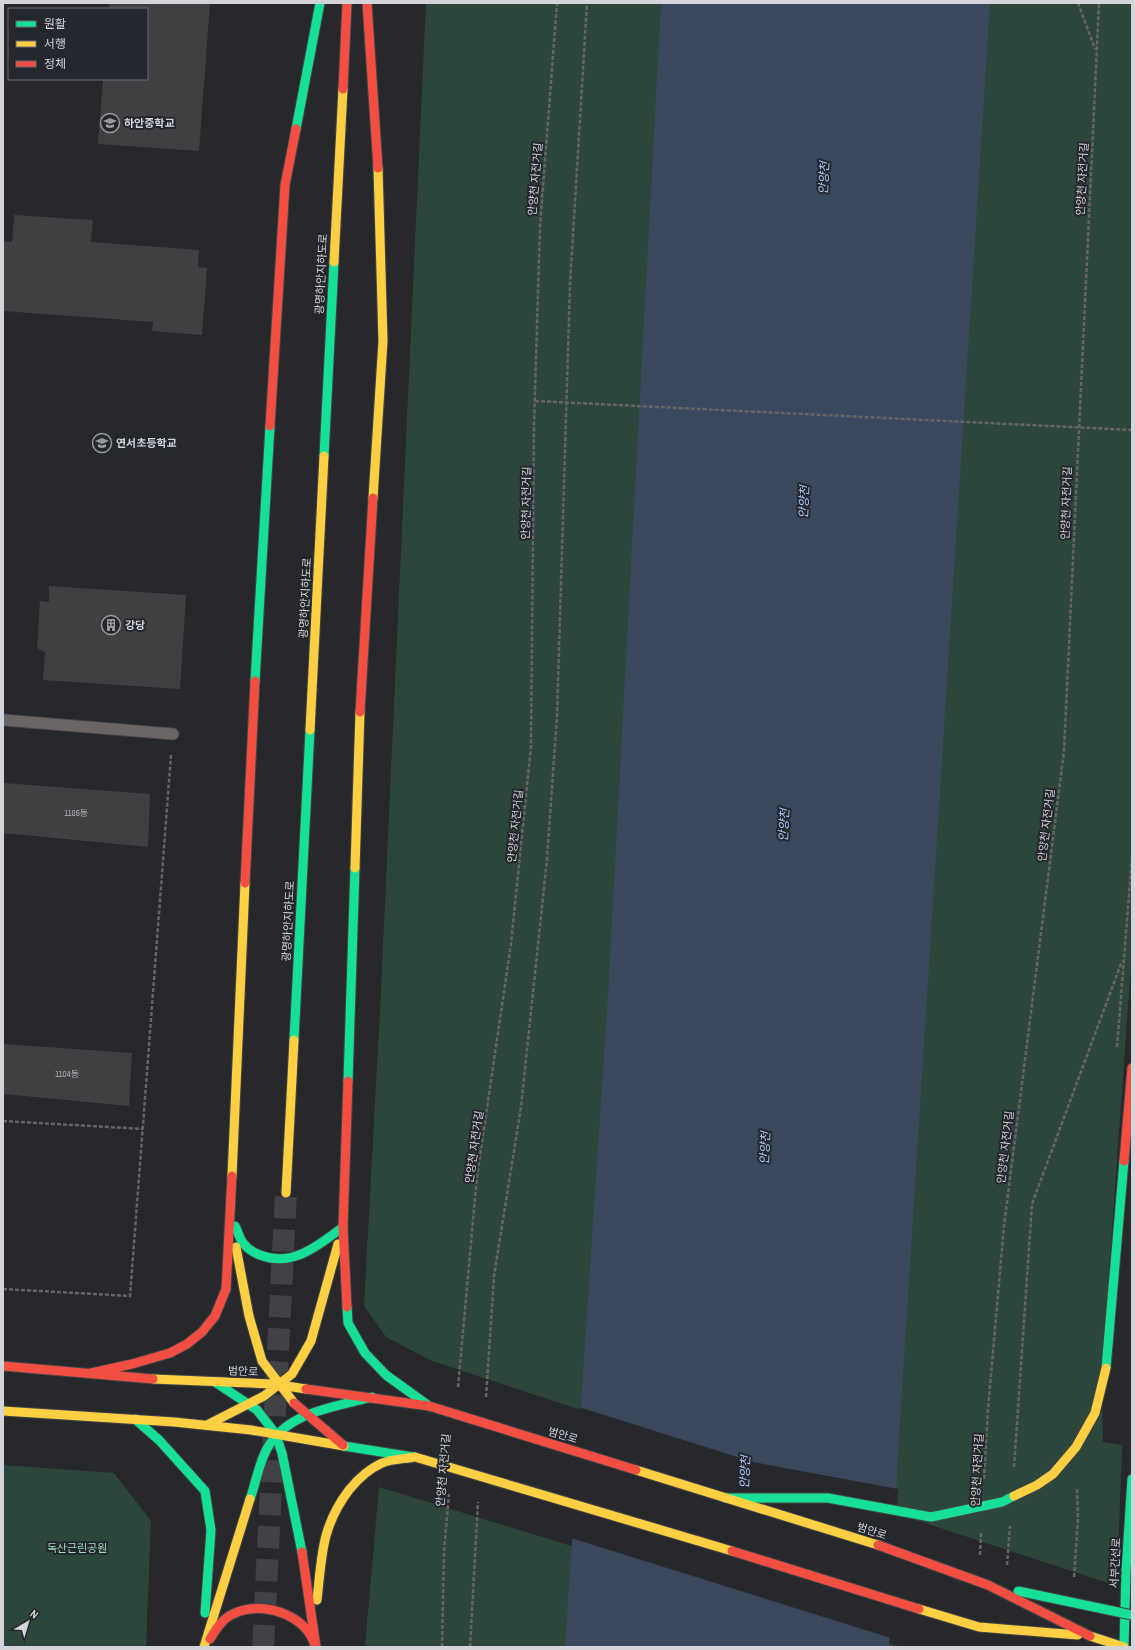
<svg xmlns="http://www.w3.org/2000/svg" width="1135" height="1650" viewBox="0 0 1135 1650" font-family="'Archivo Narrow','Noto Sans KR',sans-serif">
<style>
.green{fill:#2c463b}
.water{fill:#3a485e}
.pier{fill:#27282c}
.building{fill:#403f42}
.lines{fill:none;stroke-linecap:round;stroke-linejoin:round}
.primary-tunnel{stroke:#414246;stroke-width:22;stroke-dasharray:22 11;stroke-linecap:butt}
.lane-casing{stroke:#434447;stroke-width:13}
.fast-casing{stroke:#434447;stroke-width:11}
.slow-casing{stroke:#434447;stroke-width:11}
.jam-casing{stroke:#434447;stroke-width:11}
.path{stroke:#676465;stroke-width:2.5;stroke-dasharray:4 2;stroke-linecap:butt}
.lane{stroke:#6a6564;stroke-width:11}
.fast{stroke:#16e098;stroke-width:9}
.slow{stroke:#ffcf43;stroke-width:9}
.jam{stroke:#f24e42;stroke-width:9}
.fast-bridge-casing{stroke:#434447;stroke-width:11;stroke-linecap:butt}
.slow-bridge-casing{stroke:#434447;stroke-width:11;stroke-linecap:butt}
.jam-bridge-casing{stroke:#434447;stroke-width:11;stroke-linecap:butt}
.fast-bridge{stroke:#16e098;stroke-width:9}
.slow-bridge{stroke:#ffcf43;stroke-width:9}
.jam-bridge{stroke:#f24e42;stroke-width:9}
.labels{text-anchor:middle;stroke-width:4;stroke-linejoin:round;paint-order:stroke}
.number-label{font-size:9px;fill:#aeafb3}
.poi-label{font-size:11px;font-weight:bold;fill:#d3d4d9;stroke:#25272e;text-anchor:start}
.street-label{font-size:11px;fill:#d3d4d9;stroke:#25272e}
.park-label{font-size:11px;fill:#9cdabc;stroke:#25272e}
.water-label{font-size:12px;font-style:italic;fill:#abc8f9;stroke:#25272e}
</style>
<rect width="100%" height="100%" fill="#27282c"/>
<path class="green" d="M 426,3 L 1132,3 L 1132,952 L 1102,1367 L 1103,1442 L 1122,1445 L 1117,1586 L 432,1361 L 386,1337 L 364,1306 L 381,992 Z
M 3,1465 L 114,1473 L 151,1521 L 146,1647 L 3,1647 Z
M 379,1487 L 901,1647 L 365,1647 Z"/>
<path class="water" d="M 661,3 L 990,3 L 898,1453 L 889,1647 L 565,1647 L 608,996 Z"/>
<path class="pier" d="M 579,1407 L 753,1462 L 898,1489 L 891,1638 L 571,1538 Z"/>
<path class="building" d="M 109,3 L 210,3 L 199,151 L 98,144 L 103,79 L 147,79 L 147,9 L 109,9 Z
M 14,215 L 93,220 L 91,242 L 199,250 L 198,267 L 207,268 L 202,335 L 152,331 L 153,322 L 3,311 L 3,241 L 12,242 Z
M 49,586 L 186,595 L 180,689 L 43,680 L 45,652 L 37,648 L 40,601 L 49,602 Z
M 3,783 L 150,794 L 148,847 L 3,833 Z
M 3,1044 L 132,1053 L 129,1106 L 3,1094 Z"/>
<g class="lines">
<path class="primary-tunnel" d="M 263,1647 L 286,1193"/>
<g class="lane-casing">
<path id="lane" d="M 3,720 L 173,734"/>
</g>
<g class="fast-casing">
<path id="fast" d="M 296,129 L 320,3
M 324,456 L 334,262
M 255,681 L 270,426
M 294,1040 L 310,730
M 348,1081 L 355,868
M 235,1226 C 238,1231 239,1238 243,1243 C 247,1248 254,1253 260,1255 C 292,1268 319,1245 343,1227
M 347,1307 L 348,1323 L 365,1353 L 386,1375 L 429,1406
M 1106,1368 L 1124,1161
M 215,1382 L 257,1410 L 275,1433 L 282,1453 L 302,1552
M 135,1419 L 159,1440 L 205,1491 L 211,1530 L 205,1613
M 344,1446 L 413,1457
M 250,1499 C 255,1485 258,1469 264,1455 C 282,1412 332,1408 372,1397
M 1124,1647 L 1126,1571 L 1132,1479"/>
</g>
<g class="slow-casing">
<path id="slow" d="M 334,262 L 343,89
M 373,498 L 383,341 L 378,168
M 310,730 L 324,456
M 355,868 L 360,712
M 232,1176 L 245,883
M 286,1193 L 294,1040
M 236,1247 L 249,1316 L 262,1361 L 294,1403
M 153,1379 L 273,1384 L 306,1389
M 3,1411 L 174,1422 L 251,1430 L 344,1446
M 207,1425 L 264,1396 L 292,1374 L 311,1341 L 338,1244
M 317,1600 C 322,1556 321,1527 349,1490 C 357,1480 369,1469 382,1463 C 391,1459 405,1459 415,1457
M 1090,1636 L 1124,1647
M 204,1647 L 250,1499"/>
</g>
<g class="jam-casing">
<path id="jam" d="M 367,3 L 378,168
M 343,89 L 347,3
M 270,426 L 285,185 L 296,129
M 360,712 L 373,498
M 245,883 L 255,681
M 1124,1161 L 1132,1068
M 347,1307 L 343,1227 L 348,1081
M 3,1366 L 153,1379
M 91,1373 L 132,1364 L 170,1353 L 187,1344 L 202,1332 L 215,1316 L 226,1289 L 232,1176
M 306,1389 L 429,1406
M 294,1403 L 343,1445
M 302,1552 L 316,1647
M 210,1639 C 216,1629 222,1619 233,1614 C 261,1600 307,1614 315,1646"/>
</g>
<path class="path" d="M 1078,3 L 1095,49
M 535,401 L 1132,430
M 1117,1047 L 1132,857
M 3,1121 L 143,1129
M 3,1289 L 130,1296 L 171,755
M 458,1387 L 477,1176 L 511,944 L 531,746 L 534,425 L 540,226 L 557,3
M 486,1397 L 494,1276 L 521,1107 L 547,859 L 557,716 L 570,284 L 587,3
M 1014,1467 L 1032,1204 L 1122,961
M 984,1479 L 988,1409 L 1004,1226 L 1064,751 L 1099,3
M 980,1555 L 981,1532
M 1007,1565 L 1010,1526
M 1074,1577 L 1078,1519 L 1077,1488
M 442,1647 L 444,1551 L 449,1494
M 470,1647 L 478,1502"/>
<use href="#lane" class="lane"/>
<use href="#fast" class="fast"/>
<use href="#slow" class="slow"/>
<use href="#jam" class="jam"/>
<g class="fast-bridge-casing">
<path id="fast-bridge" d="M 725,1498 L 828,1498 L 931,1517 L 1002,1502 L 1014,1496
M 1018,1591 L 1132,1615"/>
</g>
<g class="slow-bridge-casing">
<path id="slow-bridge" d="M 415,1457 L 732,1551
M 636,1470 L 878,1545
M 1014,1496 L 1037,1485 L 1053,1474 L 1076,1447 L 1095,1413 L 1106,1368
M 919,1609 L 979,1627 L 1078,1635"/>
</g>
<g class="jam-bridge-casing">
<path id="jam-bridge" d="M 429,1406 L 636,1470
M 878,1545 L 988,1585 L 1090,1636
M 732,1551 L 919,1609"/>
</g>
<use href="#fast-bridge" class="fast-bridge"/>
<use href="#slow-bridge" class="slow-bridge"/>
<use href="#jam-bridge" class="jam-bridge"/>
</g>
<defs>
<g id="school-ring" transform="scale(1)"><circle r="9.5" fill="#25272e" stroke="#97989c" stroke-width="1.5"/><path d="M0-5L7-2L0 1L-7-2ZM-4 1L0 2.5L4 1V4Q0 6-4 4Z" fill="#97989c"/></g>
<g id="building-ring" transform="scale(1)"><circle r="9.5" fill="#25272e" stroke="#97989c" stroke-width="1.5"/><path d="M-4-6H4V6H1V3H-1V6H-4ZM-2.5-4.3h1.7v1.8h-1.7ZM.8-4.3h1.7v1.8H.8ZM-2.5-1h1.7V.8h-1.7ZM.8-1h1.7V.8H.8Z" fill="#97989c"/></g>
</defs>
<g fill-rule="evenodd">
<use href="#school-ring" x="110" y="123"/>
<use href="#school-ring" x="102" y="443"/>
<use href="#building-ring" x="111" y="625"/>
</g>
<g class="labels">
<g class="number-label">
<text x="76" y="816">1105동</text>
<text x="67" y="1077">1104동</text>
</g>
<g class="poi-label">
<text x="124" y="127">하안중학교</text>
<text x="116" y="447">연서초등학교</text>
<text x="125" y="629">강당</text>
</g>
<g class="street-label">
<text transform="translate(535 179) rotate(-85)" y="4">안양천 자전거길</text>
<text transform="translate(1082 179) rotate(-87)" y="4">안양천 자전거길</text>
<text transform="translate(321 274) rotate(-87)" y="4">광명하안지하도로</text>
<text transform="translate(526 503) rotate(-89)" y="4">안양천 자전거길</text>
<text transform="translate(1066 503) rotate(-88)" y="4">안양천 자전거길</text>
<text transform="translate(305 598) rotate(-87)" y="4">광명하안지하도로</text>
<text transform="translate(1046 825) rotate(-83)" y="4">안양천 자전거길</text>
<text transform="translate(515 826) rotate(-84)" y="4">안양천 자전거길</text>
<text transform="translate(288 921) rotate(-87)" y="4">광명하안지하도로</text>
<text transform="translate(474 1147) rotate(-82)" y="4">안양천 자전거길</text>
<text transform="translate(1005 1147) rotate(-83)" y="4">안양천 자전거길</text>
<text transform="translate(243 1371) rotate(2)" y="4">범안로</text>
<text transform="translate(563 1435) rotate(17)" y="4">범안로</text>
<text transform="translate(443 1470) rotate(-85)" y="4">안양천 자전거길</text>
<text transform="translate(977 1470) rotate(-87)" y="4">안양천 자전거길</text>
<text transform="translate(872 1531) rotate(18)" y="4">범안로</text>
<text transform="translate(1115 1563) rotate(-87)" y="4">서부간선로</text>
</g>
<g class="park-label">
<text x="77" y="1552">독산근린공원</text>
</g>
<g class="water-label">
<text transform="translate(824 178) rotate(-87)" y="4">안양천</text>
<text transform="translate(804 502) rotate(-87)" y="4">안양천</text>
<text transform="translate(784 825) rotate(-87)" y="4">안양천</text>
<text transform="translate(765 1148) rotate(-87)" y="4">안양천</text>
<text transform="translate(745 1472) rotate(-87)" y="4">안양천</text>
</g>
</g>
<rect width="1135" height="1650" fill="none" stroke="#d3d4d9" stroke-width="8"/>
<rect x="8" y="8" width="140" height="72" fill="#25272e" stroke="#6b6c72"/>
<rect x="16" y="21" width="20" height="6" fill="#16e098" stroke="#6b6c72"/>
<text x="44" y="28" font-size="12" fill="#d3d4d9">원활</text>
<rect x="16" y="41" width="20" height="6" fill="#ffcf43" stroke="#6b6c72"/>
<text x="44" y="48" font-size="12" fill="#d3d4d9">서행</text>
<rect x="16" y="61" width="20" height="6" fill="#f24e42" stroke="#6b6c72"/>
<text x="44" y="68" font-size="12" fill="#d3d4d9">정체</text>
<g transform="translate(28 1622) rotate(38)" stroke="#25272e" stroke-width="3" paint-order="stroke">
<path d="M0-3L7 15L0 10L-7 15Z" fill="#d3d4d9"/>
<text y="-6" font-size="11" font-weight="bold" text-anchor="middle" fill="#d3d4d9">N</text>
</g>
</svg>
